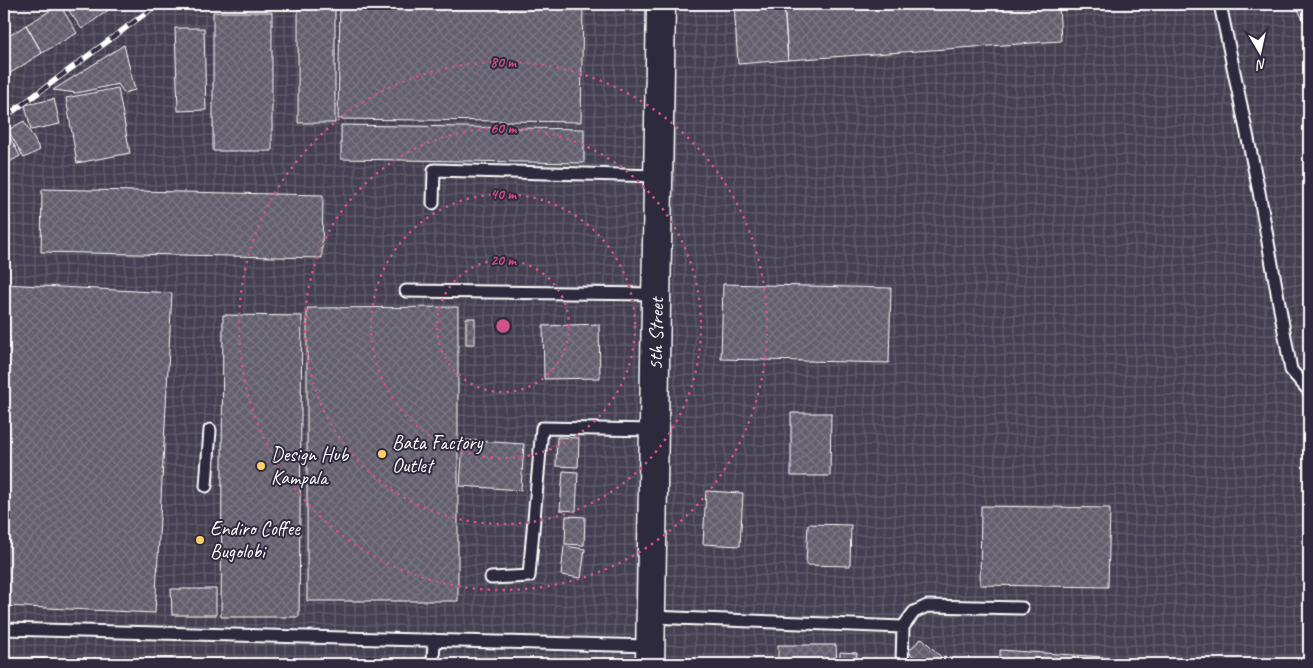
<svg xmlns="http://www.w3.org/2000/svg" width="1313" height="668" viewBox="0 0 1313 668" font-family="Caveat,sans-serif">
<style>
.industrial{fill:url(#industrial-grid)}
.building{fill:url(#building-cross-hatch);stroke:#fff}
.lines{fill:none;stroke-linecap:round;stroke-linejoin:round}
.service-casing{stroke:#fff;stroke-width:15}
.tertiary-casing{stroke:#fff;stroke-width:31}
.service{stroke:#2f2a3d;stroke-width:11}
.tertiary{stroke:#2f2a3d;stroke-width:28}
.rail-casing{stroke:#fff;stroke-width:5.5}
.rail{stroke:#2f2a3d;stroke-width:4;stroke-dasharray:11;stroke-linecap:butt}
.ring{fill:none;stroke:#d15284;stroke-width:2.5;stroke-dasharray:2.5 5}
.poi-dot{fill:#ffd166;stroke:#2f2a3d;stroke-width:2}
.labels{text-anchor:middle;stroke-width:4;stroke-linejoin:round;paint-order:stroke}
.street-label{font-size:20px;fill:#fff;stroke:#2f2a3d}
.poi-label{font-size:20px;fill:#fff;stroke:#2f2a3d;text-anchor:start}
.centre{fill:#d15284;stroke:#2f2a3d;stroke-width:2.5}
.ring-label{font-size:15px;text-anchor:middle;font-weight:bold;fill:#d15284;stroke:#2f2a3d;stroke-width:4;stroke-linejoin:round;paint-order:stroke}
</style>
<defs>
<pattern id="industrial-grid" width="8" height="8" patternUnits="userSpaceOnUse" patternTransform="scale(1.25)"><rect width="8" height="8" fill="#444051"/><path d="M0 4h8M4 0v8" fill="none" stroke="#605d6b"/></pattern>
<pattern id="building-cross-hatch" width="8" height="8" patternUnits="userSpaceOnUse" patternTransform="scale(1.25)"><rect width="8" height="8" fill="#635f6d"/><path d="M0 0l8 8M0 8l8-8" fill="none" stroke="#7a7783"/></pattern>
</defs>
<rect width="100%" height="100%" fill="#373345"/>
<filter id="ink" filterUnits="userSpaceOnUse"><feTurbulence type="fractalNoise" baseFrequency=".02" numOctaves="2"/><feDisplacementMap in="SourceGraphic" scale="10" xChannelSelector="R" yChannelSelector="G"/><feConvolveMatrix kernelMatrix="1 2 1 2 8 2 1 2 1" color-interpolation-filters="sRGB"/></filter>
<g filter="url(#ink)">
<path class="industrial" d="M 4,4 L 1309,4 L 1309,664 L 4,664 Z"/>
<path class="building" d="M 64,4 L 117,4 L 82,29 Z
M 298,4 L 335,4 L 335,123 L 298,123 Z
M 340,4 L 583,4 L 581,122 L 338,119 Z
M 734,4 L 784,4 L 788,60 L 738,64 Z
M 784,4 L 1059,4 L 1061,41 L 788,60 Z
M 1295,4 L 1309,4 L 1309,31 Z
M 60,5 L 77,33 L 42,53 L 26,25 Z
M 213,12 L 272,12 L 272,151 L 213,151 Z
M 26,25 L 42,53 L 4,77 L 4,39 Z
M 175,28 L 204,28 L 206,110 L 178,111 Z
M 124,45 L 135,90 L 124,93 L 118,84 L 77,93 L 53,90 Z
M 118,88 L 130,153 L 77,163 L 66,98 Z
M 54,99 L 60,124 L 31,130 L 25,105 Z
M 24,121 L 40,150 L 24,158 L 8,130 Z
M 341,125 L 584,129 L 584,163 L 341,159 Z
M 5,128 L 20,156 L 4,165 L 4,129 Z
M 42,189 L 323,195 L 322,258 L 41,252 Z
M 4,284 L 172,293 L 155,613 L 4,606 Z
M 723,284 L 891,288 L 889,363 L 721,359 Z
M 458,307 L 458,601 L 307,601 L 307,308 Z
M 223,315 L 302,316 L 299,617 L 221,617 Z
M 466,318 L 475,318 L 475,344 L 466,344 Z
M 599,324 L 600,378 L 544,379 L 543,326 Z
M 791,413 L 831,413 L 830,476 L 791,476 Z
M 557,437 L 579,438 L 578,467 L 556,466 Z
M 463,440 L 524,444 L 521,490 L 460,486 Z
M 563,471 L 578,472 L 576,511 L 560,510 Z
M 706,491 L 743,493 L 740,546 L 703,544 Z
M 981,506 L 1110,508 L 1108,587 L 980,585 Z
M 566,516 L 585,517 L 584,545 L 565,544 Z
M 808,524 L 851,525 L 850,566 L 806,565 Z
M 564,546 L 585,549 L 581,578 L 561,575 Z
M 171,589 L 216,589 L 216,615 L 172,615 Z
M 922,638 L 948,664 L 921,664 L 908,651 Z
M 778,645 L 836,645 L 837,664 L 778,664 Z
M 1000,650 L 1103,657 L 1104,664 L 1000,664 Z
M 840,652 L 857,653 L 856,664 L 840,664 Z
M 6,658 L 240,659 L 240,664 L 6,664 Z
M 733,660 L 756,661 L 756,664 L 733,664 Z
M 862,661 L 885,661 L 885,664 L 862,664 Z"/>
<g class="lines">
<g class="service-casing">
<path id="service" d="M 1220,4 L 1259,192 L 1291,370 L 1309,391
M 433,203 L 434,170 L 658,176
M 406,291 L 656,294
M 206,486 L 210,430
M 491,578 L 529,576 L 542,428 L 654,430
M 651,617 L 903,627 L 902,664
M 903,627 L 914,612 L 927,606 L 1022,608
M 4,629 L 650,646
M 433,664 L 434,640"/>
</g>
<g class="tertiary-casing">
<g id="tertiary">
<path id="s1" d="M 650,664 L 661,4"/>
</g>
</g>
<use href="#service" class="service"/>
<use href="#tertiary" class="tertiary"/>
<g class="rail-casing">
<path id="rail" d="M 4,118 L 158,4"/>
</g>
<use href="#rail" class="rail"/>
</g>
</g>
<g class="ring">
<circle cx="503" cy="326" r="66"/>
<circle cx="503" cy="326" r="132"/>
<circle cx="503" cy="326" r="198"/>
<circle cx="503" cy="326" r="264"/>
</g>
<g class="poi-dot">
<circle cx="382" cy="454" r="5"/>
<circle cx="261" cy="466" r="5"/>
<circle cx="200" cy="540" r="5"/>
</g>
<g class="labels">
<g class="street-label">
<text dy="7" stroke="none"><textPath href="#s1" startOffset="330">5th Street</textPath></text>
</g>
<g class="poi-label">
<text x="392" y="449">Bata Factory<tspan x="392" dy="23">Outlet</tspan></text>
<text x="271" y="461">Design Hub<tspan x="271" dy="23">Kampala</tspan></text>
<text x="210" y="535">Endiro Coffee<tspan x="210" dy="23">Bugolobi</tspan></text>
</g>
</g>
<circle cx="503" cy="326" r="8" class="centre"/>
<g class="ring-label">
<text x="503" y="67">80 m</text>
<text x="503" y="133">60 m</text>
<text x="503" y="199">40 m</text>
<text x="503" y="265">20 m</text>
</g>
<rect width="1313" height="668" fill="none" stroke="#2f2a3d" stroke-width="20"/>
<rect x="10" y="10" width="1293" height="648" fill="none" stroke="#fff" stroke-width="2" filter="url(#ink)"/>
<g transform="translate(1260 52) rotate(171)" stroke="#2f2a3d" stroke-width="4" paint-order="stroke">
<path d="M0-4L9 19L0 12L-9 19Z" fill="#ffffff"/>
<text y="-8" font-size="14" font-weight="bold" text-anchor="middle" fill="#ffffff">N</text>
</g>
</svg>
